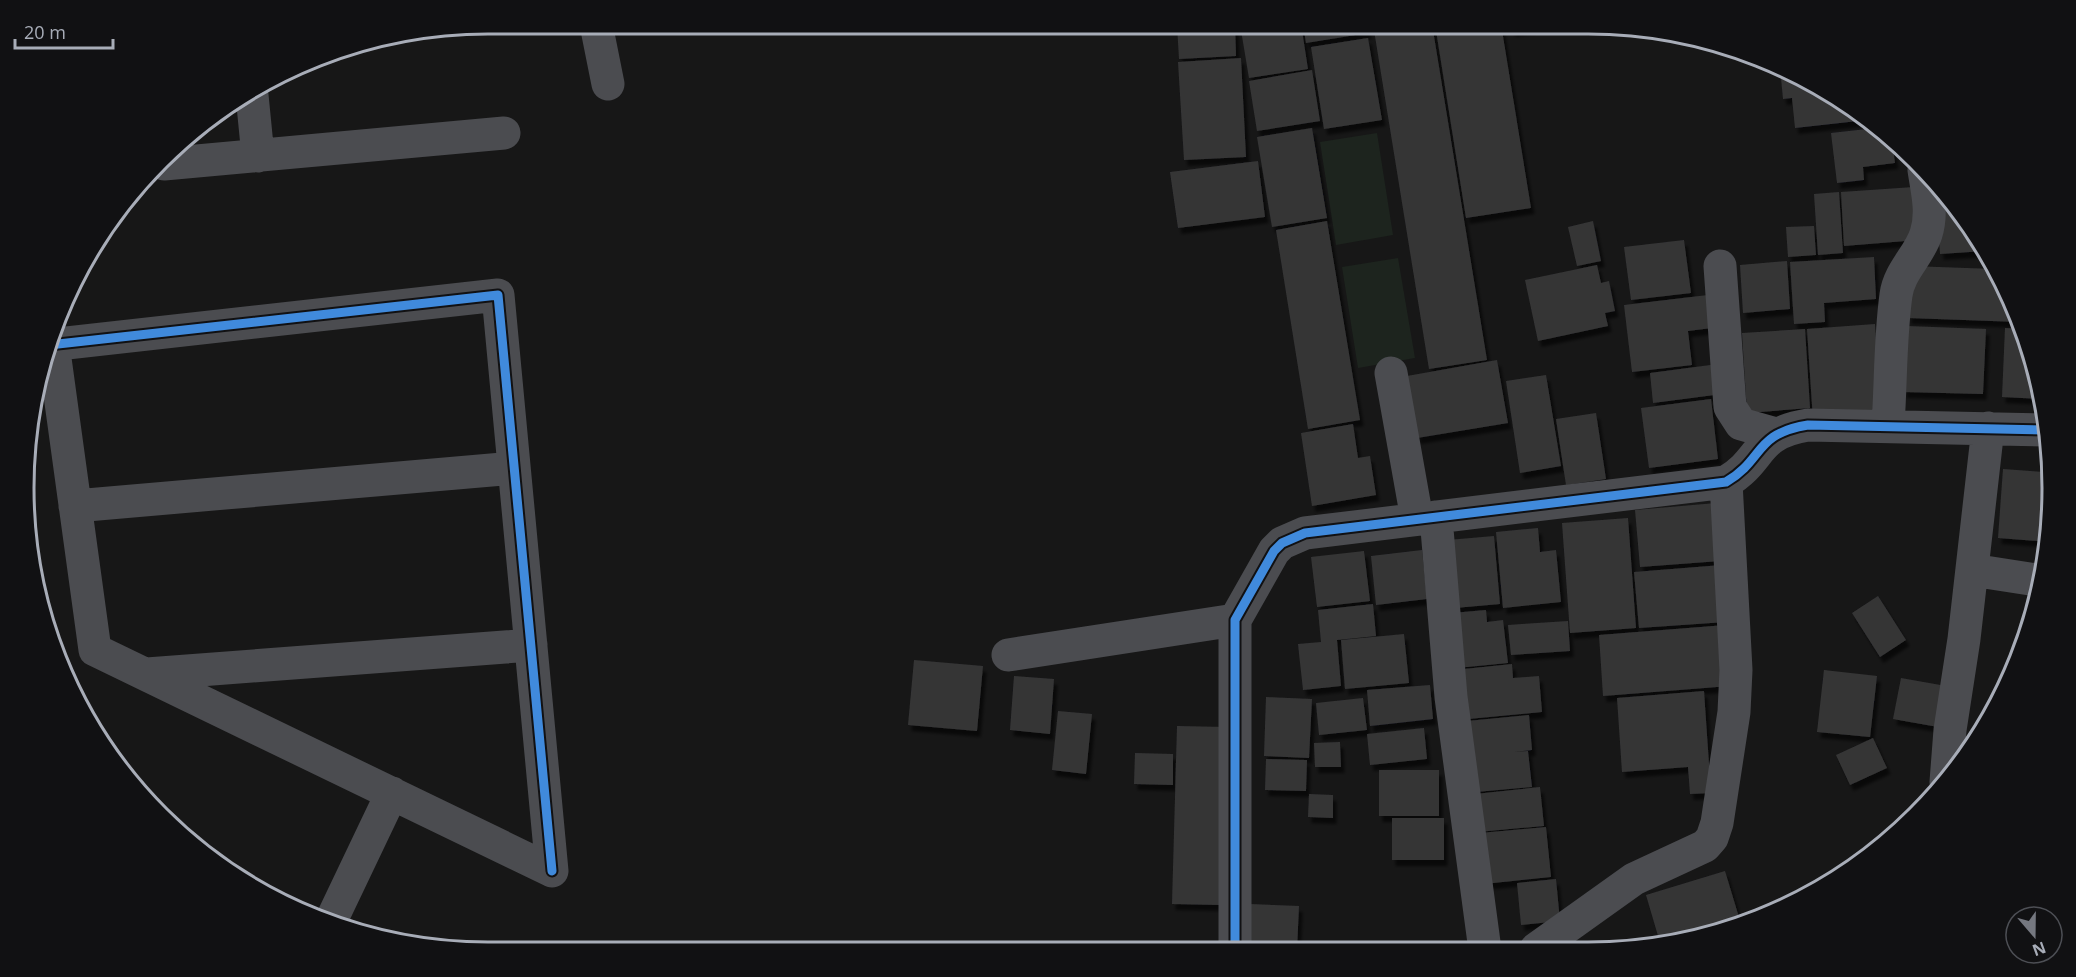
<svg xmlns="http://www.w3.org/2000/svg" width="2076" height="977" viewBox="0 0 2076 977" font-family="'Open Sans',sans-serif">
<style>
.green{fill:#1d241e}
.building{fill:#353536;filter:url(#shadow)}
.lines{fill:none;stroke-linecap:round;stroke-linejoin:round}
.minor{stroke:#4b4c50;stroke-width:33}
.cycleway-casing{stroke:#111113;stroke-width:13}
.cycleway{stroke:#408adc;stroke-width:9}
.rim{fill:none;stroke:#a8adb8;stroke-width:3}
</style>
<defs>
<filter id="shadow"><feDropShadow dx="3.5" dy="6" stdDeviation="1.5" flood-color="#0009"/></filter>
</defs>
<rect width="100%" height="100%" fill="#171717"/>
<path class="green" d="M 1377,133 L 1393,235 L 1336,245 L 1320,142 Z
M 1398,258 L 1415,358 L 1358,368 L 1342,267 Z"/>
<path class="building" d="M 1177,24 L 1235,24 L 1236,56 L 1179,59 Z
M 1279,24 L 1301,24 L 1308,69 L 1249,78 L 1241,30 Z
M 1303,24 L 1366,24 L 1368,33 L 1306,43 Z
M 1373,24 L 1432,24 L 1487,360 L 1429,369 Z
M 1435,24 L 1501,24 L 1531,208 L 1466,218 Z
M 1511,24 L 1548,24 L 1548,25 L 1512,31 Z
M 1368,38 L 1382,120 L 1324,129 L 1311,47 Z
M 1241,58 L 1246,157 L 1184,160 L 1178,62 Z
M 1312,70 L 1320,121 L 1257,131 L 1249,81 Z
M 1796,76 L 1846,102 L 1867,120 L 1795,128 L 1792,98 L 1783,99 L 1781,78 Z
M 1312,128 L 1327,218 L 1272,227 L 1257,137 Z
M 1876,128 L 1892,141 L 1895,163 L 1863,167 L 1864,180 L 1837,183 L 1831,133 Z
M 1258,161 L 1265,217 L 1178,228 L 1170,172 Z
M 1935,183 L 1974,231 L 1985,251 L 1940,254 Z
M 1914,187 L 1918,240 L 1844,246 L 1841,192 Z
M 1839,192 L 1843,253 L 1818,255 L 1814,194 Z
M 1327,221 L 1360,420 L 1308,429 L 1276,230 Z
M 1593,221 L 1601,261 L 1577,266 L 1568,227 Z
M 1814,226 L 1816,255 L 1788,257 L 1786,227 Z
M 1684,240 L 1691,293 L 1631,300 L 1624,247 Z
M 1874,257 L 1876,299 L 1824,303 L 1825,322 L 1794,324 L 1790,262 Z
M 1787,261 L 1790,309 L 1743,313 L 1740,265 Z
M 1597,265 L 1601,283 L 1609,281 L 1615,311 L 1605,313 L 1608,326 L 1538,341 L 1525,280 Z
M 1910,266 L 1994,269 L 2020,322 L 1908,318 Z
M 1708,295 L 1712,328 L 1688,331 L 1692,365 L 1632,372 L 1624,305 Z
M 1875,324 L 1881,415 L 1813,420 L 1807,329 Z
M 1906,326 L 1986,329 L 1983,394 L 1903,392 Z
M 2005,328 L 2022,329 L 2043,399 L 2002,397 Z
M 1805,329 L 1810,408 L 1747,413 L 1742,333 Z
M 1497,360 L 1508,423 L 1417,438 L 1407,376 Z
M 1718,364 L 1722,394 L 1653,403 L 1650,373 Z
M 1546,375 L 1561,466 L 1520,473 L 1506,381 Z
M 1711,399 L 1718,459 L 1649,468 L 1641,408 Z
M 1596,413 L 1606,479 L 1566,485 L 1556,419 Z
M 1353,424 L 1358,458 L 1370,456 L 1376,495 L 1312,506 L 1301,433 Z
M 2045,467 L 2050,467 L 2052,489 L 2048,527 L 2040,526 L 2038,541 L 1998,538 L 2003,469 L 2044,472 Z
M 1716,503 L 1720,561 L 1640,567 L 1635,510 Z
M 1628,518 L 1636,628 L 1570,633 L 1562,523 Z
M 1538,528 L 1540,552 L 1556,550 L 1561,602 L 1503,608 L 1496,532 Z
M 1494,536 L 1500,604 L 1455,608 L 1448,540 Z
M 1422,550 L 1427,599 L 1376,605 L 1371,556 Z
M 1364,551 L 1370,601 L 1317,607 L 1311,557 Z
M 1722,565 L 1726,622 L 1639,628 L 1634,572 Z
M 1878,596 L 1906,640 L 1880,657 L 1852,613 Z
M 1373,604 L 1376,636 L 1337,640 L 1341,686 L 1303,690 L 1298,644 L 1321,642 L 1318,610 Z
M 1486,610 L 1487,622 L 1503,620 L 1508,663 L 1457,668 L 1452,613 Z
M 1568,621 L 1570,651 L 1511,655 L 1508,625 Z
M 1726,625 L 1730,686 L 1603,696 L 1599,635 Z
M 1404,634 L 1409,683 L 1345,689 L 1341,640 Z
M 914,660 L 983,666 L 977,731 L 908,725 Z
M 1512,664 L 1513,678 L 1539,676 L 1542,712 L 1458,720 L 1454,670 Z
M 1824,670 L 1877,676 L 1870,737 L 1817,732 Z
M 1014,676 L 1054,679 L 1050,734 L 1010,730 Z
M 1901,678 L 1946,686 L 1938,727 L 1893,719 Z
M 1430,685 L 1433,719 L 1370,726 L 1367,690 Z
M 1704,691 L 1711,793 L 1690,794 L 1688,767 L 1622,772 L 1617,698 Z
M 1266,697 L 1312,699 L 1309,758 L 1264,756 Z
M 1363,698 L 1367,730 L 1319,735 L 1316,703 Z
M 1058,711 L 1092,714 L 1086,774 L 1052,770 Z
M 1529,715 L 1532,750 L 1513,752 L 1528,751 L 1532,787 L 1476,792 L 1467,721 Z
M 1177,726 L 1226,727 L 1221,905 L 1172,904 Z
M 1424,728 L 1427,759 L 1370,765 L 1367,734 Z
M 1873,738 L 1887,768 L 1850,785 L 1836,755 Z
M 1340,742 L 1341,767 L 1315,767 L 1314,743 Z
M 1135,753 L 1173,754 L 1173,785 L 1134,784 Z
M 1266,759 L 1307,760 L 1306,791 L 1265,790 Z
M 1379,770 L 1439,770 L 1439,816 L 1379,816 Z
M 1540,787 L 1544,826 L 1478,832 L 1475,794 Z
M 1309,794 L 1333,795 L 1333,818 L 1308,817 Z
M 1392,818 L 1444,818 L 1444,860 L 1392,860 Z
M 1546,827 L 1551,877 L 1484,884 L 1480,833 Z
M 1725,871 L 1741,924 L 1661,946 L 1646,895 Z
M 1556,879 L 1560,921 L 1521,925 L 1517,883 Z
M 1249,904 L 1299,906 L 1297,950 L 1247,950 Z"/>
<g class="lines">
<path class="minor" d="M 596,24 L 608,84
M 252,95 L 258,156
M 164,164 L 504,133
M 1720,266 L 1730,407 L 1741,424 L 1776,434
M 53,344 L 95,650 L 552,871
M 49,345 L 498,295 L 552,871
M 1391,373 L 1417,519
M 1888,425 C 1891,382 1890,338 1896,295 C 1899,271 1919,256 1926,234 C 1933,212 1927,191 1924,170
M 75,506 L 514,468
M 1436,517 L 1451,697 L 1485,950
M 1972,570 L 2043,581
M 1008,655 L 1235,620
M 147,674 L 531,645
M 1946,782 L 1950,730 L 1964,639 L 1988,428
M 330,923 L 392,793
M 1536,949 L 1634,879 L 1705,846 L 1712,838 L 1717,823 L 1734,712 L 1736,670 L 1726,482
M 1235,950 L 1235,620 L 1274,551 L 1282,543 L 1305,533 L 1726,482 C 1765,459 1753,434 1808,425 L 2046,430"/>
<g class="cycleway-casing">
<path id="cycleway" d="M 49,345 L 498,295 L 552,871
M 1235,950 L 1235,620 L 1274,551 L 1282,543 L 1305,533 L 1726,482 C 1765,459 1753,434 1808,425 L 2046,430"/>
</g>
<use href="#cycleway" class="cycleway"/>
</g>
<path d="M0 0H2076V977H0ZM488 34H1588A454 454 0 0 1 2042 488V488A454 454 0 0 1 1588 942H488A454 454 0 0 1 34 488V488A454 454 0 0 1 488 34Z" fill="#111113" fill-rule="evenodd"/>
<path class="rim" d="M488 34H1588A454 454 0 0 1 2042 488V488A454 454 0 0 1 1588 942H488A454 454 0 0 1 34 488V488A454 454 0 0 1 488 34Z"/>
<g transform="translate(2034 935) rotate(160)"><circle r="28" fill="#111113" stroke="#4d4f55" stroke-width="1.5"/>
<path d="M0-4.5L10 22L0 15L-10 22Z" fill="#757880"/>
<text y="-9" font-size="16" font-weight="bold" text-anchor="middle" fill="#a8adb8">N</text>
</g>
<path d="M15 39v9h98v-9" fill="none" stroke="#a8adb8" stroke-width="3"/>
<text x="24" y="39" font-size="18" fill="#a8adb8" stroke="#111113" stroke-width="4.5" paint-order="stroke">20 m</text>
</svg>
